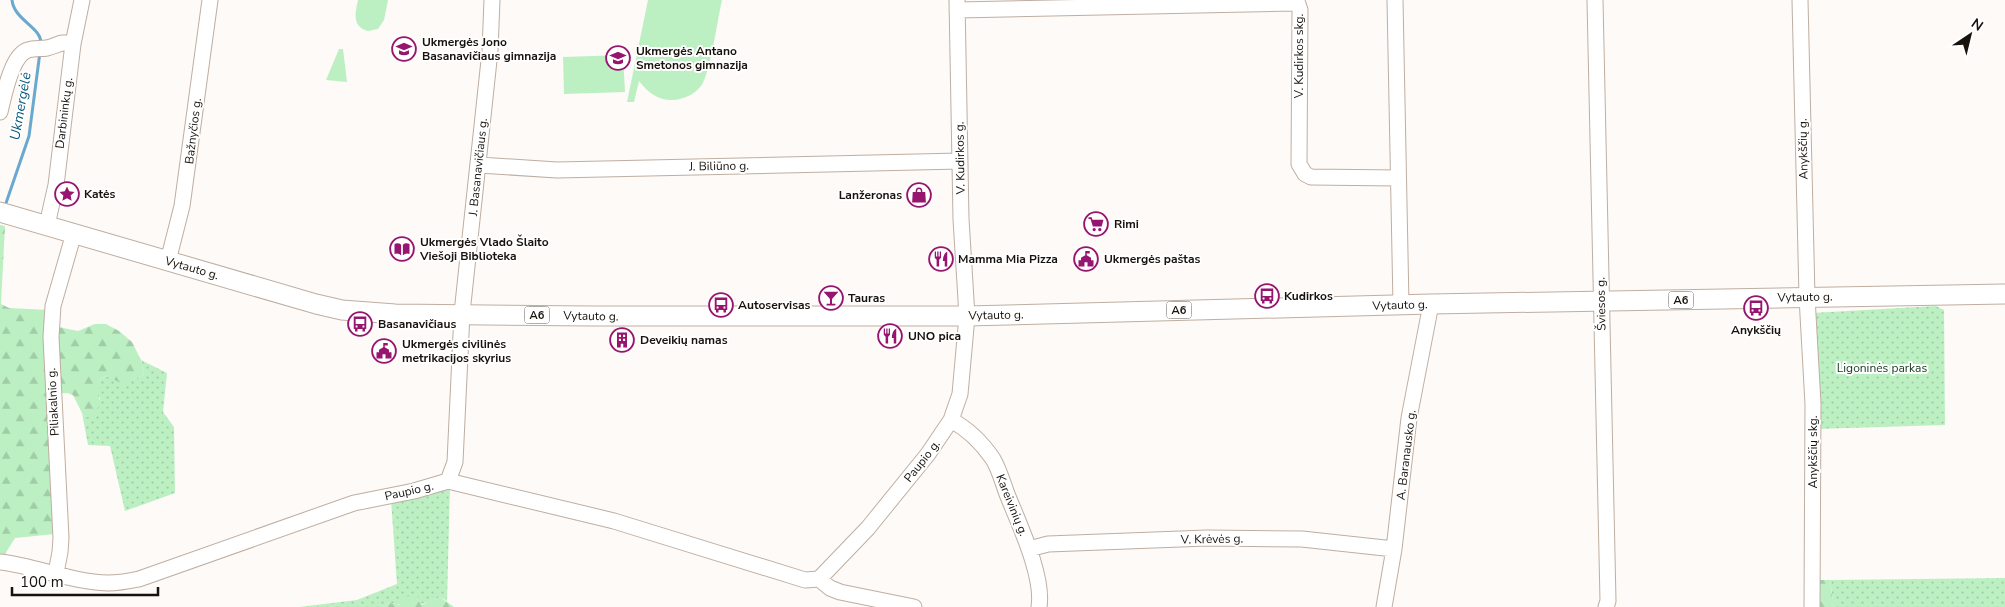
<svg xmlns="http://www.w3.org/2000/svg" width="2005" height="607" viewBox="0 0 2005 607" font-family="'Nunito Sans',sans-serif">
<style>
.grass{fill:url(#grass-dots)}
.forest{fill:url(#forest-firs)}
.pitch{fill:#bcf0c3}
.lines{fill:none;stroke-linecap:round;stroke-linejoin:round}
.stream{stroke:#6aa9cf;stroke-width:3}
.minor-casing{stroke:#bfaea1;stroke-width:17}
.major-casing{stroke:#bfaea1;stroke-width:21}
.minor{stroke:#fff;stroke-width:15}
.major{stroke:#fff;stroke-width:19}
.labels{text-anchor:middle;stroke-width:4;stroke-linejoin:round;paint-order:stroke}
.shield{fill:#fff;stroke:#5d5956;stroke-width:1}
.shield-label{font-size:11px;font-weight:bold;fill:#18120d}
.poi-label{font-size:12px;font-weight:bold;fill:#18120d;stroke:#fff;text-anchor:start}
.street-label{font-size:12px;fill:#18120d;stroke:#fff}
.park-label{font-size:12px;fill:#10381a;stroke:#fff}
.water-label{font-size:14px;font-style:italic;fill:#04597e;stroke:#fff}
</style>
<defs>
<pattern id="grass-dots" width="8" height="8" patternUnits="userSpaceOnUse" patternTransform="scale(1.25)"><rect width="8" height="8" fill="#bcf0c3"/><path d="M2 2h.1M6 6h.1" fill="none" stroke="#a1cda6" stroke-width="1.8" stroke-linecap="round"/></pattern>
<pattern id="forest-firs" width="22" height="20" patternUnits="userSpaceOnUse" patternTransform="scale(1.25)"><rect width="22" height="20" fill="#bcf0c3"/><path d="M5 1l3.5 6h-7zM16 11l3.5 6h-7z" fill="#a1cda6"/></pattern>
</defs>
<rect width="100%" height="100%" fill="#fdfaf7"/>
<path class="grass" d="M 1936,306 L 1944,310 L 1945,425 L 1816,429 L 1812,313 Z
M 141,360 L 167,373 L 163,412 L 174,427 L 175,493 L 125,511 L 110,446 L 88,445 L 82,413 L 85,417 L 100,399 L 97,390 L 99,380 L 106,376 L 123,383 L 144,375 Z
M 450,487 L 447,601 L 440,597 C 421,606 411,607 390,603 L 383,607 L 299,607 L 357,600 L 397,584 L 391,500 Z
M 2005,578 L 2005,607 L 1834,607 L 1830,580 Z"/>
<path class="forest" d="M 0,225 L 5,226 L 1,304 L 9,308 L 50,310 L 49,325 L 78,331 L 95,324 L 106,324 L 119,331 L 132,342 L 141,360 L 144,375 L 123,384 L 106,376 L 99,380 C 97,396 104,403 92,417 L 85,417 L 82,413 L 73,395 L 67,393 L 49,394 L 55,534 L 15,538 L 5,554 L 0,554 Z
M 1807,580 L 1830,580 L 1834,607 L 1807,607 Z
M 409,595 L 418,597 L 421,605 L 440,597 L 454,607 L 383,607 L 390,603 L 401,605 L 402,598 Z"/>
<path class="pitch" d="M 358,0 L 388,0 L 384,20 L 378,29 L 368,31 C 352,27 355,13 358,0 Z
M 648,0 L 722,0 C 718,17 710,75 701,86 C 695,94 684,99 674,100 C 659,101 648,93 639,81 L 634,102 L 627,102 Z
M 339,49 L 343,49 L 347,82 L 326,80 Z
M 623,55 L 625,92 L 564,94 L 563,57 Z"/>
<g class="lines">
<path class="stream" d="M 12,0 C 14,20 41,27 41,43
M 5,206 L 29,136 L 40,52"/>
<g class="minor-casing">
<path id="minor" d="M 1395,0 L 1401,305
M 1595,0 L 1608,601 L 1606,607
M 1800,0 L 1807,297 L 1813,404 L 1812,607
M 957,10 L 1292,3 L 1298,4 L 1300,10 L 1299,164 L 1305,174 L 1311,177 L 1398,178
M 0,112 C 4,96 11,55 28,50 C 34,48 41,49 47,48 C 59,45 60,41 73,44
M 479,165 L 557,170 L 960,161
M 47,225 L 56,185 L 73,44 L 82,0
M 168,261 L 182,206 L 210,0
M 951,420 C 968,429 982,443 993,459 C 999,469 1003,483 1007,494 C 1019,524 1044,576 1039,607
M 448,481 L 455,462 L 462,313 L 490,51 L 492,0
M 1029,549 L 1048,544 L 1207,538 L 1302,539 L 1394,549
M 0,562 C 36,566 71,582 108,583 C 118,583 129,581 139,579 L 354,503 L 414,491 L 448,481 L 614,521 L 805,580 L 819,579 L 830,588 L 840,592 L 914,607
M 56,573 L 60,552 L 61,538 L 51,337 L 53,306 L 74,233
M 819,579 L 868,528 L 928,454 L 951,420 L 960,394 L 967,316 L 961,219 L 957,0
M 1384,607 L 1394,549 L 1409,418 L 1431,304"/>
</g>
<g class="major-casing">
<path id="major" d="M 0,212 L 316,304 L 342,310 L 395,314 L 592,316 L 967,316 L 1431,304 L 2005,294"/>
</g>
<use href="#minor" class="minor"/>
<use href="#major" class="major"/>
</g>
<defs>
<g id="school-ring" transform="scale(1.25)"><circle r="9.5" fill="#fff" stroke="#96156e" stroke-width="1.5"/><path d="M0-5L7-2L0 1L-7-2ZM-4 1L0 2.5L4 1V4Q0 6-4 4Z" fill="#96156e"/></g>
<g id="sight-ring" transform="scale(1.25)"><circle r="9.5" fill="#fff" stroke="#96156e" stroke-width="1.5"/><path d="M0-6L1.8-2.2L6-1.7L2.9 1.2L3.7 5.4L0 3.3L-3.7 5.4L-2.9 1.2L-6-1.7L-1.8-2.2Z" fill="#96156e"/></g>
<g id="shop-ring" transform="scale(1.25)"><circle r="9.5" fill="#fff" stroke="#96156e" stroke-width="1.5"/><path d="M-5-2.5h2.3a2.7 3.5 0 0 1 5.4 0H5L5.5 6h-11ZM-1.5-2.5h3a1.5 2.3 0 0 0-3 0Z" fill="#96156e"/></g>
<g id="supermarket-ring" transform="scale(1.25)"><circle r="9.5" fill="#fff" stroke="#96156e" stroke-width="1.5"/><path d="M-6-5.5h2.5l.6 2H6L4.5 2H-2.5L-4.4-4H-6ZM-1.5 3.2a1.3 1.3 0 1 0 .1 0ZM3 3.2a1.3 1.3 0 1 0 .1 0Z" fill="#96156e"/></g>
<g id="library-ring" transform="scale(1.25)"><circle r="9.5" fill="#fff" stroke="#96156e" stroke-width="1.5"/><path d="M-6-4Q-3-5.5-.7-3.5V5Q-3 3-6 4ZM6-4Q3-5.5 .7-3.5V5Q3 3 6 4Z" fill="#96156e"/></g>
<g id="restaurant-ring" transform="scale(1.25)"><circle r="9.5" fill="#fff" stroke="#96156e" stroke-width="1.5"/><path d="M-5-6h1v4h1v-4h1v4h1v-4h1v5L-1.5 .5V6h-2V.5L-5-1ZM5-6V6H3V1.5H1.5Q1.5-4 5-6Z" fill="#96156e"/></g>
<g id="civic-ring" transform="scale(1.25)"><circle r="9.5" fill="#fff" stroke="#96156e" stroke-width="1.5"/><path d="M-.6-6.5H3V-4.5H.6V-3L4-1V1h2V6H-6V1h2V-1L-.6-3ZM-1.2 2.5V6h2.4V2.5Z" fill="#96156e"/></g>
<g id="bus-ring" transform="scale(1.25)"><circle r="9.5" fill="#fff" stroke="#96156e" stroke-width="1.5"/><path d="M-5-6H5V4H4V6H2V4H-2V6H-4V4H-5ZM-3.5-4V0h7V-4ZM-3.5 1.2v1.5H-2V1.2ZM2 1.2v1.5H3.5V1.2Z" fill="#96156e"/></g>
<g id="bar-ring" transform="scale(1.25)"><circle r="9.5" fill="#fff" stroke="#96156e" stroke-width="1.5"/><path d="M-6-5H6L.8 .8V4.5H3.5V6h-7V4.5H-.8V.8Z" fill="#96156e"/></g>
<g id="building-ring" transform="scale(1.25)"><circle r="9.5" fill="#fff" stroke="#96156e" stroke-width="1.5"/><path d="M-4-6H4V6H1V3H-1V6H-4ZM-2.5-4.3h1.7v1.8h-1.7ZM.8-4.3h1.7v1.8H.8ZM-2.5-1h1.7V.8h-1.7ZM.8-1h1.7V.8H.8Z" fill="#96156e"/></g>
</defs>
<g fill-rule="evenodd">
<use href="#school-ring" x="404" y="49"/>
<use href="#school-ring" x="618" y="58"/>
<use href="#sight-ring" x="67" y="194"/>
<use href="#shop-ring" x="919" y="195"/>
<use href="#supermarket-ring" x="1096" y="224"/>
<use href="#library-ring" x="402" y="249"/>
<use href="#restaurant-ring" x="941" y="259"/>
<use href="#civic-ring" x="1086" y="259"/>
<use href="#bus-ring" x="1267" y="296"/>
<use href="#bar-ring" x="831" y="298"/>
<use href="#bus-ring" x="721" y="305"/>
<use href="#bus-ring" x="1756" y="308"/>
<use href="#bus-ring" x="360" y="324"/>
<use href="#restaurant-ring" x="890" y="336"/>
<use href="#building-ring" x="622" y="340"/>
<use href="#civic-ring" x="384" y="351"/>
</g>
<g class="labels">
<g class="shield">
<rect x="1668.5" y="291.5" width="25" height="17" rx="4"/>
<rect x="1166.5" y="301.5" width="25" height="17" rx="4"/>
<rect x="524.5" y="306.5" width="25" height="17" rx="4"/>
</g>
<g class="shield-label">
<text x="1681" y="304">A6</text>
<text x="1179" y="314">A6</text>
<text x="537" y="319">A6</text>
</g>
<g class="poi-label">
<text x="422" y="46">Ukmergės Jono<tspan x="422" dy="14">Basanavičiaus gimnazija</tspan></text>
<text x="636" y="55">Ukmergės Antano<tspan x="636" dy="14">Smetonos gimnazija</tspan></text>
<text x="84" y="198">Katės</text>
<text x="902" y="199" text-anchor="end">Lanžeronas</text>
<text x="1114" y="228">Rimi</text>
<text x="420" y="246">Ukmergės Vlado Šlaito<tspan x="420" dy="14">Viešoji Biblioteka</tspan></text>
<text x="958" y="263">Mamma Mia Pizza</text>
<text x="1104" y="263">Ukmergės paštas</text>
<text x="1284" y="300">Kudirkos</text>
<text x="848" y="302">Tauras</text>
<text x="738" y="309">Autoservisas</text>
<text x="378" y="328">Basanavičiaus</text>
<text x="1756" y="334" text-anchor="middle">Anykščių</text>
<text x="908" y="340">UNO pica</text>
<text x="640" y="344">Deveikių namas</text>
<text x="402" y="348">Ukmergės civilinės<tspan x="402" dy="14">metrikacijos skyrius</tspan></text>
</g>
<g class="street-label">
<text transform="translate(1299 56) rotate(-90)" y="4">V. Kudirkos skg.</text>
<text transform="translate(64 113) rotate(-83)" y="4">Darbininkų g.</text>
<text transform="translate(193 131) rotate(-83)" y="4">Bažnyčios g.</text>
<text transform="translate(1803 149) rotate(-91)" y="4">Anykščių g.</text>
<text transform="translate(960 158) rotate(-91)" y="4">V. Kudirkos g.</text>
<text transform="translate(719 166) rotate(-1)" y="4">J. Biliūno g.</text>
<text transform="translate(478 167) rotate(-84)" y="4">J. Basanavičiaus g.</text>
<text transform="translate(192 268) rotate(16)" y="4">Vytauto g.</text>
<text transform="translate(1805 297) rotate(-1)" y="4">Vytauto g.</text>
<text transform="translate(1601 304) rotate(-91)" y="4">Šviesos g.</text>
<text transform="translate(1400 305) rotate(-2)" y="4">Vytauto g.</text>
<text transform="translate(996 315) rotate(-1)" y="4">Vytauto g.</text>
<text transform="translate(591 316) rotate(1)" y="4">Vytauto g.</text>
<text transform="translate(53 402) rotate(-93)" y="4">Piliakalnio g.</text>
<text transform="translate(1813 452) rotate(-90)" y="4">Anykščių skg.</text>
<text transform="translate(1406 455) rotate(-83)" y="4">A. Baranausko g.</text>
<text transform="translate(922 461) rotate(-52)" y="4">Paupio g.</text>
<text transform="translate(409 491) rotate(-13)" y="4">Paupio g.</text>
<text transform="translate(1012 505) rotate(68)" y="4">Kareivinių g.</text>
<text transform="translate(1212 539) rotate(-1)" y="4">V. Krėvės g.</text>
</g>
<g class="park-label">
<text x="1882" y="372">Ligoninės parkas</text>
</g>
<g class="water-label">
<text transform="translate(20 106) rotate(-80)" y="5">Ukmergėlė</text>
</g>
</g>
<g transform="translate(1970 35) rotate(35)" stroke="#ffffff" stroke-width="4" paint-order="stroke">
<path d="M0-4L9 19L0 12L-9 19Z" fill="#18120d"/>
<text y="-8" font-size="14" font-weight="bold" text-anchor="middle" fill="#18120d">N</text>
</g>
<path d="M12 587v8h146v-8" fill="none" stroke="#18120d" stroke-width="2.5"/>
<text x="20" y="587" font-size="15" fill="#18120d" stroke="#ffffff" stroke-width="4" paint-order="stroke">100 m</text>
</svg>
